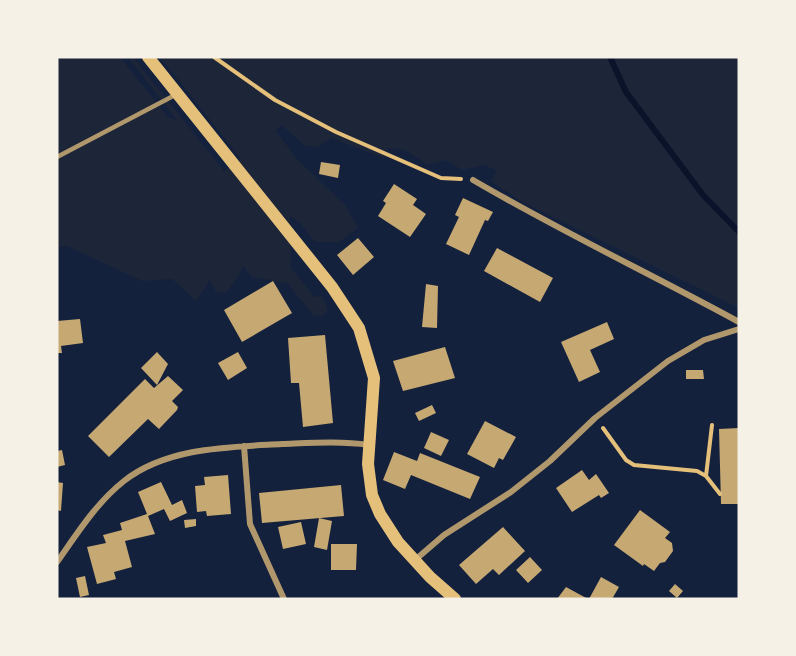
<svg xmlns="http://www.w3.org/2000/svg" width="796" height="656" viewBox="0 0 796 656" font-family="'Times New Roman',serif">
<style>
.green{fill:#1d2539}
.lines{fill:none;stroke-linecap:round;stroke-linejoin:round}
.stream{stroke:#0b132b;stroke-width:6}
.building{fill:#c6a872}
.path{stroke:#e5c07b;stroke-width:4}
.service{stroke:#b1986c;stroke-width:4.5}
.minor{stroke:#b1986c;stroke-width:6}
.secondary{stroke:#e5c07b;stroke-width:12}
</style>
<rect width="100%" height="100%" fill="#14213d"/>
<path class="green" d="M 57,57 L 120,57 L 168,117 L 177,120 L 128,57 L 133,57 L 224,171 L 241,159 L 160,57 L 739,57 L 739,308 L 522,202 L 491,181 L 497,171 L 485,165 L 462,170 L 446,160 L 428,165 L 405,150 L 388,148 L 384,158 L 331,138 L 318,147 L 305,146 L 281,125 L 276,131 L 297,159 L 345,205 L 358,228 L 339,242 L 315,242 L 300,223 L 290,216 L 291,268 L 315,297 L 322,296 L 328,310 L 323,316 L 313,315 L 287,283 L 252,277 L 243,266 L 237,278 L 226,293 L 216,292 L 210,280 L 196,301 L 172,279 L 142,281 L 67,246 L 57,247 Z"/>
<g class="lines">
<path class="stream" d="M 610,57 L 626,92 L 703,195 L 739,232"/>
</g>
<path class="building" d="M 321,162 L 340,165 L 338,178 L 319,174 Z
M 394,184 L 417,199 L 413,205 L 426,214 L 410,237 L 378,216 L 386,203 L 383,201 Z
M 463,198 L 493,212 L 488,221 L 485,220 L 469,255 L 446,244 L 459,217 L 455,215 Z
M 358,238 L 374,257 L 353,275 L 337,255 Z
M 497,248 L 553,278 L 540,302 L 484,271 Z
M 273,281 L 292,313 L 242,342 L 224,310 Z
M 426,284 L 438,286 L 437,328 L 422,327 Z
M 80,319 L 83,343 L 61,346 L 62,353 L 57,353 L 57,321 Z
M 607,322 L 614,339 L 590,350 L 600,372 L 579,382 L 561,342 Z
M 325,335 L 333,423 L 303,427 L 299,383 L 291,383 L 288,338 Z
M 445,347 L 455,378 L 403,391 L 393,361 Z
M 157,352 L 168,364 L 157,385 L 141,368 Z
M 238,352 L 247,368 L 228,380 L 218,363 Z
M 686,370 L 703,370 L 704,379 L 686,379 Z
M 168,376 L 183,390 L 172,401 L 178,407 L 177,410 L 159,429 L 148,419 L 109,457 L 88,436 L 145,379 L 154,388 Z
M 432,405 L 436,413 L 419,421 L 415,413 Z
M 485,421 L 516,437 L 503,460 L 499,458 L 494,468 L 467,454 Z
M 739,428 L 739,504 L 721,504 L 719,429 Z
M 431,432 L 449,440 L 441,456 L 424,448 Z
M 62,450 L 65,465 L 57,467 L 57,451 Z
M 394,452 L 417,461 L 420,453 L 480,477 L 470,499 L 411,475 L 405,489 L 383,480 Z
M 582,470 L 589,480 L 596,474 L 609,493 L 601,498 L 599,495 L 572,512 L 556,488 Z
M 228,475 L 231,514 L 207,516 L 206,511 L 197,512 L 195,486 L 205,485 L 204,477 Z
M 57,482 L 63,483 L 61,511 L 57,510 Z
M 161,482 L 172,505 L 182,500 L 187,513 L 170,521 L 164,509 L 148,516 L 155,534 L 125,541 L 132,567 L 114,572 L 116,579 L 97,584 L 87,547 L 106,543 L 103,535 L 122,530 L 120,523 L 147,514 L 138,492 Z
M 341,485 L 344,516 L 262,523 L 259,493 Z
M 640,510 L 670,532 L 665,538 L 672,543 L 673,551 L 665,562 L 660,563 L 654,571 L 644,564 L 643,566 L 614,545 Z
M 319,518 L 332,521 L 327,550 L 314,547 Z
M 196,519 L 196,526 L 185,528 L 184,520 Z
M 301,522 L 306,544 L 283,549 L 278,527 Z
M 503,527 L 525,551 L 499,575 L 493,569 L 476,584 L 459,565 Z
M 331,544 L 357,544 L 356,570 L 331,570 Z
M 530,557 L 542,570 L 528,583 L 516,570 Z
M 85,576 L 89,595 L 80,597 L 76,578 Z
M 601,577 L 619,587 L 612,599 L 589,599 Z
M 675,584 L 683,591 L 677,598 L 669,591 Z
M 566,587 L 588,599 L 557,599 Z"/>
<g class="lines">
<path class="path" d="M 214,57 L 275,100 L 336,132 L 441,178 L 461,179
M 603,428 L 626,460 L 634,465 L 697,471 L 706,476 L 720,494
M 706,476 L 712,425"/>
<path class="service" d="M 57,157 L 177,94"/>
<path class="minor" d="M 473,180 C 560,231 651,274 739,322
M 244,446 L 250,524 L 284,599
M 415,560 L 444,535 L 511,492 L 550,461 L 595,418 L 668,361 L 704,340 L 739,329
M 57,562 C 77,534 96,503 124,481 C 167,447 230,447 282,444 C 311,443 340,441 369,445"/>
<path class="secondary" d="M 148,57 L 332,287 L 359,328 L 374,378 L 368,464 L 372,495 L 380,514 L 398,542 L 430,577 L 455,599"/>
</g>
<rect width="796" height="656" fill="none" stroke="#f6f1e7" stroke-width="117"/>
</svg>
